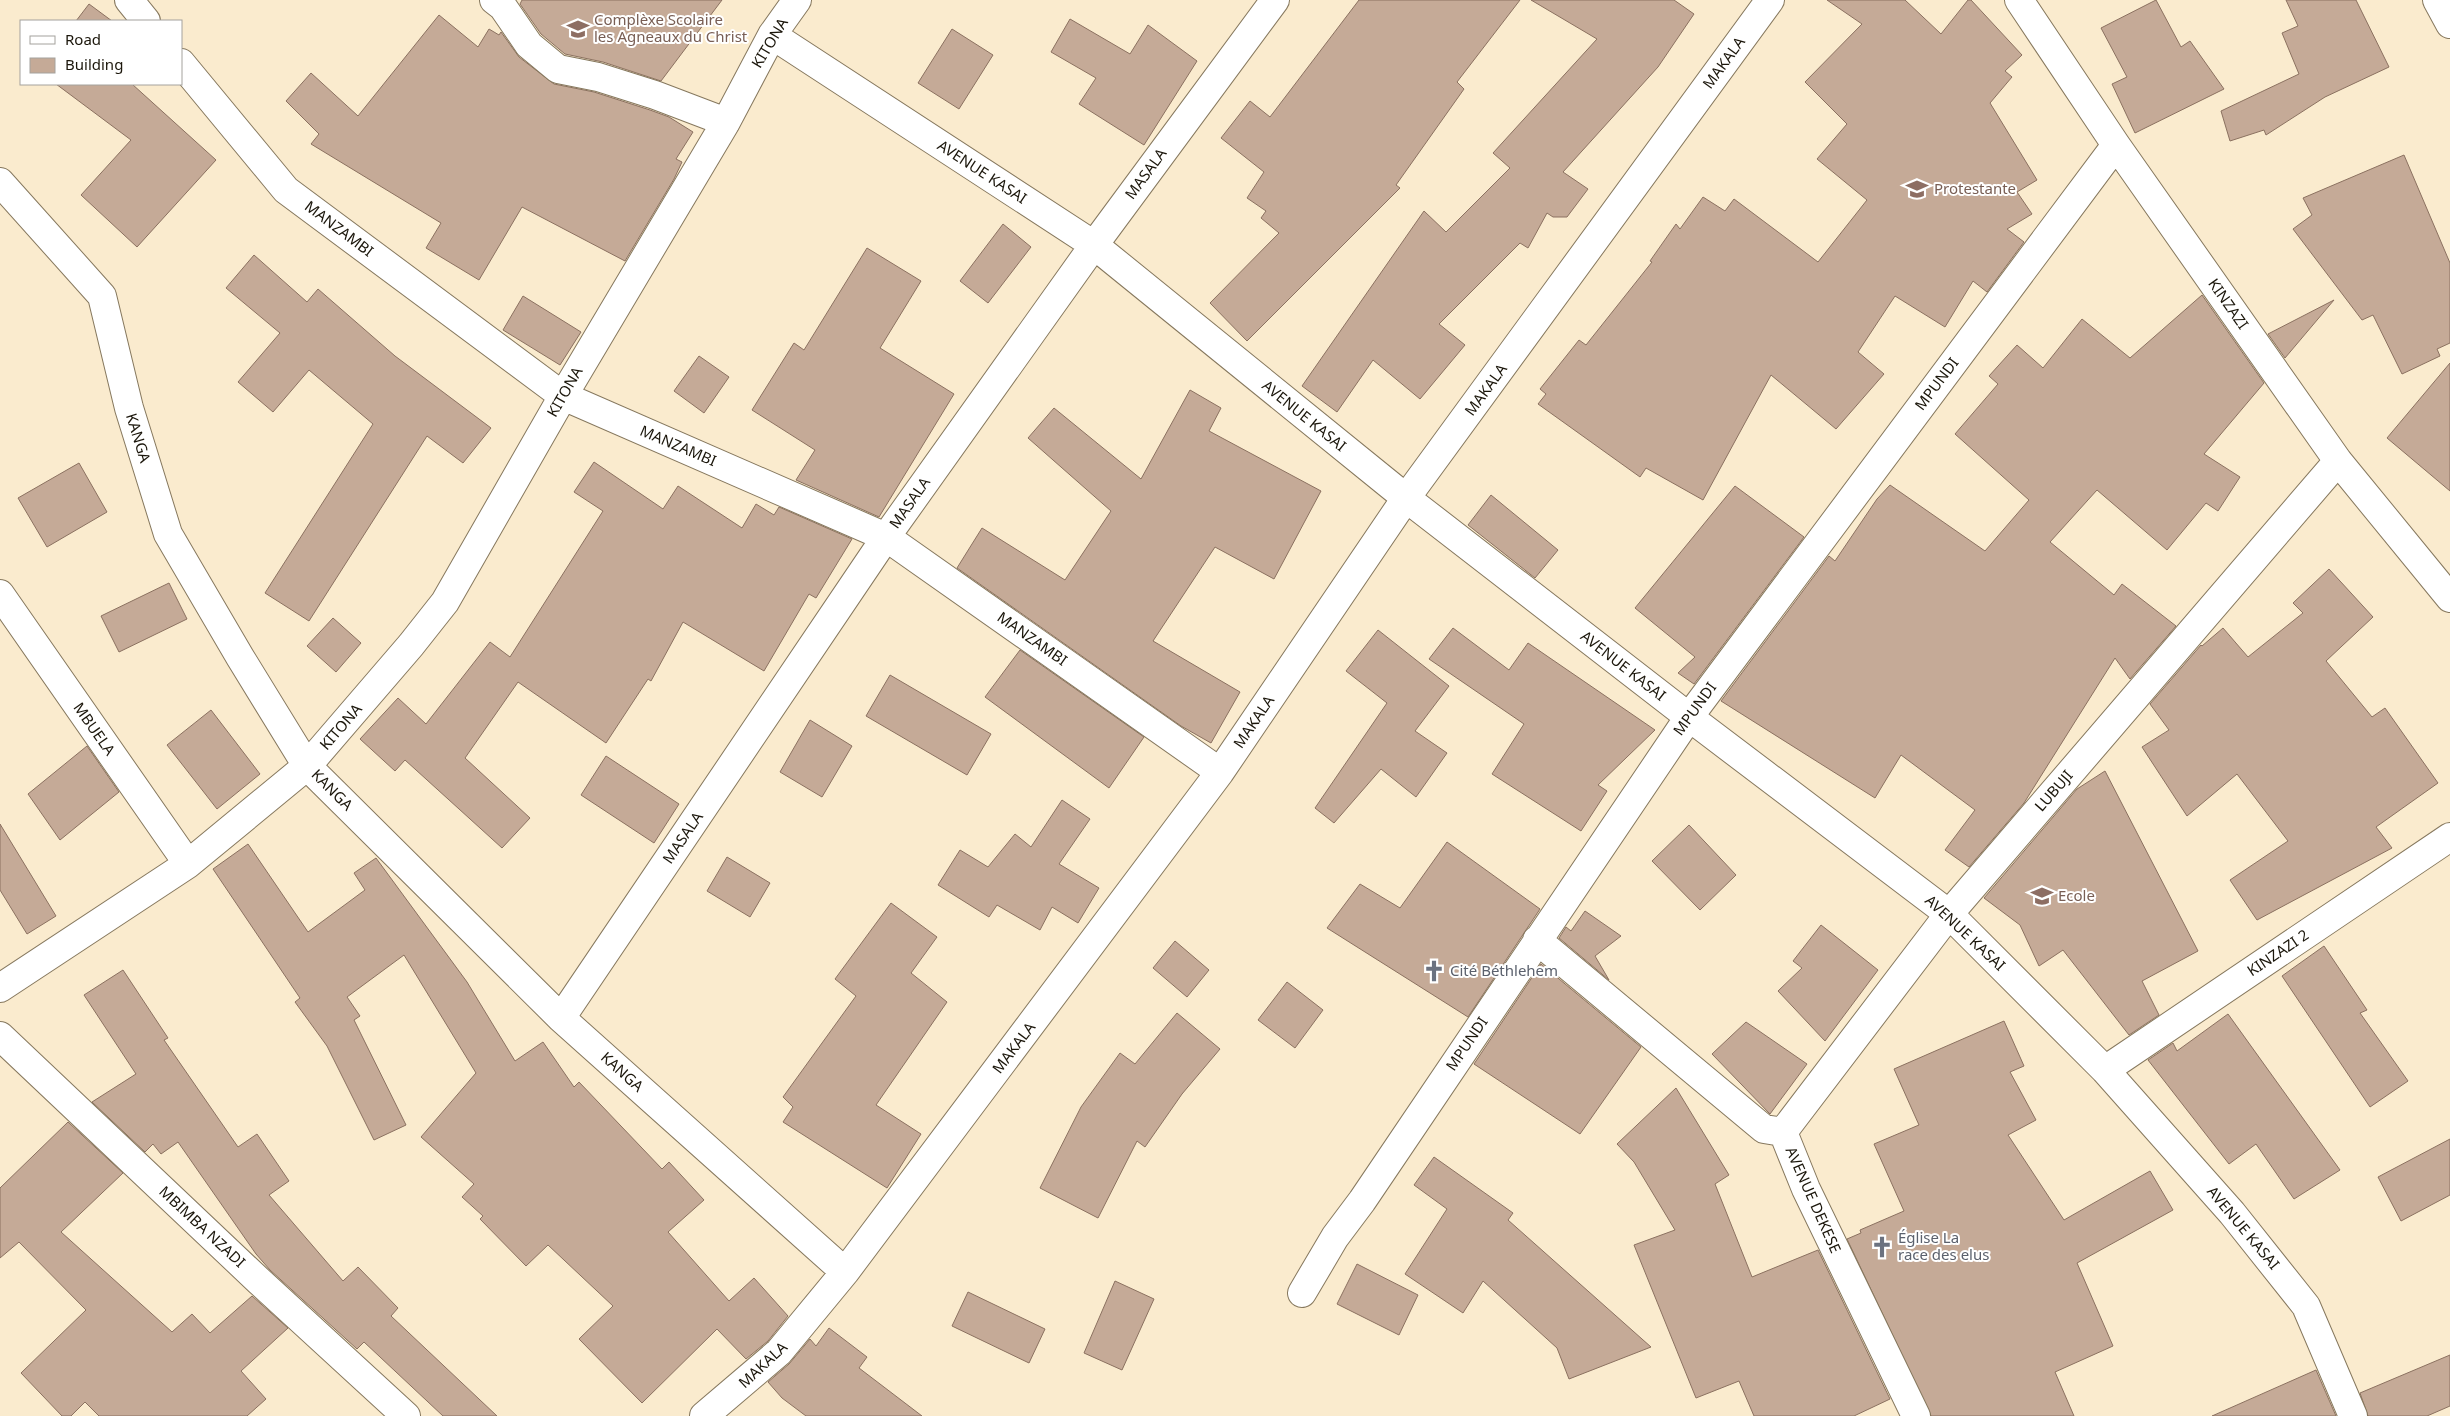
<svg xmlns="http://www.w3.org/2000/svg" width="2450" height="1416" viewBox="0 0 2450 1416" font-family="'Noto Sans',sans-serif">
<style>
.building{fill:#c5aa97;stroke:#8b7160}
.lines{fill:none;stroke-linecap:round;stroke-linejoin:round}
.minor-casing{stroke:#86785e;stroke-width:30}
.minor{stroke:#fff;stroke-width:28}
.labels{text-anchor:middle;stroke-width:4;stroke-linejoin:round;paint-order:stroke}
.education-label{font-size:15px;fill:#785e54;stroke:#fff;text-anchor:start}
.street-label{font-size:15px;fill:#1b160b;stroke:#fff}
.worship-label{font-size:15px;fill:#5b616d;stroke:#fff;text-anchor:start}
</style>
<rect width="100%" height="100%" fill="#faebce"/>
<path class="building" d="M 522,0 L 722,0 L 661,81 L 603,62 L 565,54 L 541,34 L 520,4 Z
M 1359,0 L 1520,0 L 1457,82 L 1464,89 L 1396,185 L 1400,188 L 1247,341 L 1210,303 L 1279,233 L 1261,218 L 1266,211 L 1247,198 L 1264,172 L 1221,138 L 1250,101 L 1270,117 Z
M 1531,0 L 1674,0 L 1694,14 L 1658,67 L 1563,172 L 1588,189 L 1567,217 L 1553,217 L 1547,213 L 1528,248 L 1520,243 L 1439,324 L 1465,345 L 1420,399 L 1373,360 L 1337,412 L 1302,386 L 1424,211 L 1446,232 L 1510,168 L 1493,153 L 1597,39 Z
M 1827,0 L 1905,0 L 1941,34 L 1968,0 L 1971,0 L 2022,55 L 2005,71 L 2012,77 L 1990,103 L 2037,180 L 2017,192 L 2032,214 L 2007,229 L 2024,242 L 1987,292 L 1973,281 L 1945,327 L 1895,296 L 1858,352 L 1884,374 L 1836,429 L 1771,375 L 1703,500 L 1646,468 L 1640,477 L 1538,404 L 1546,394 L 1540,389 L 1579,340 L 1586,345 L 1652,262 L 1650,261 L 1676,224 L 1680,229 L 1703,197 L 1725,211 L 1734,199 L 1818,262 L 1867,200 L 1817,159 L 1847,124 L 1805,82 L 1862,24 Z
M 2156,0 L 2181,47 L 2190,41 L 2224,89 L 2135,133 L 2112,84 L 2127,77 L 2101,28 Z
M 2286,0 L 2356,0 L 2389,67 L 2325,97 L 2266,135 L 2264,130 L 2230,141 L 2221,111 L 2299,74 L 2282,33 L 2298,26 Z
M 89,4 L 112,21 L 76,21 Z
M 439,15 L 478,47 L 489,29 L 499,35 L 501,32 L 519,57 L 554,84 L 594,92 L 650,110 L 669,117 L 693,132 L 676,159 L 682,162 L 674,179 L 625,261 L 522,207 L 479,280 L 426,248 L 441,223 L 311,144 L 319,134 L 286,101 L 311,73 L 358,116 Z
M 1070,19 L 1130,54 L 1148,25 L 1197,61 L 1144,145 L 1079,104 L 1096,78 L 1051,52 Z
M 952,29 L 993,55 L 959,109 L 918,83 Z
M 56,84 L 132,84 L 216,160 L 137,247 L 81,195 L 131,140 Z
M 2404,155 L 2450,263 L 2450,343 L 2437,349 L 2440,356 L 2402,374 L 2373,315 L 2362,320 L 2293,229 L 2312,215 L 2303,198 Z
M 1003,224 L 1031,247 L 988,303 L 960,281 Z
M 867,248 L 921,281 L 880,348 L 954,394 L 879,517 L 796,480 L 815,450 L 752,410 L 794,343 L 804,350 Z
M 254,255 L 307,302 L 318,289 L 395,356 L 491,428 L 463,463 L 427,436 L 309,621 L 265,593 L 373,424 L 309,370 L 273,412 L 238,382 L 280,333 L 226,288 Z
M 2202,295 L 2264,383 L 2204,454 L 2240,477 L 2218,511 L 2206,503 L 2167,550 L 2097,490 L 2050,542 L 2114,595 L 2122,584 L 2176,626 L 2130,679 L 2115,658 L 2024,803 L 1969,867 L 1945,850 L 1975,810 L 1901,755 L 1875,798 L 1721,701 L 1829,556 L 1835,561 L 1877,499 L 1890,485 L 1985,551 L 2029,500 L 1955,434 L 1998,384 L 1989,376 L 2017,345 L 2043,368 L 2082,319 L 2130,358 Z
M 523,296 L 581,332 L 560,365 L 503,330 Z
M 2334,300 L 2285,358 L 2268,334 Z
M 699,356 L 729,377 L 704,413 L 674,391 Z
M 2450,363 L 2450,491 L 2387,438 Z
M 1190,390 L 1221,408 L 1209,431 L 1321,491 L 1274,579 L 1215,547 L 1153,641 L 1240,692 L 1211,743 L 1181,726 L 957,568 L 982,528 L 1065,580 L 1111,511 L 1028,438 L 1054,408 L 1141,479 Z
M 594,462 L 663,509 L 678,486 L 742,528 L 756,504 L 774,515 L 779,507 L 852,539 L 816,598 L 809,594 L 764,671 L 683,622 L 651,681 L 648,679 L 606,743 L 518,682 L 465,758 L 530,818 L 502,848 L 405,760 L 395,771 L 360,739 L 398,698 L 426,724 L 490,642 L 510,657 L 603,511 L 574,492 Z
M 79,463 L 107,512 L 47,547 L 18,498 Z
M 1735,486 L 1804,537 L 1694,684 L 1678,673 L 1695,657 L 1635,608 Z
M 1491,495 L 1558,550 L 1535,578 L 1468,525 Z
M 2329,569 L 2373,617 L 2326,661 L 2372,717 L 2385,708 L 2438,783 L 2376,827 L 2392,848 L 2257,920 L 2230,880 L 2288,841 L 2237,774 L 2187,816 L 2142,747 L 2169,730 L 2150,704 L 2201,645 L 2202,646 L 2223,628 L 2248,657 L 2303,613 L 2293,603 Z
M 169,583 L 187,619 L 119,652 L 101,616 Z
M 333,618 L 361,643 L 336,672 L 307,646 Z
M 1453,628 L 1509,670 L 1528,643 L 1655,730 L 1598,785 L 1607,791 L 1581,831 L 1492,774 L 1524,724 L 1429,659 Z
M 1378,630 L 1449,686 L 1415,731 L 1447,753 L 1416,797 L 1381,769 L 1334,823 L 1315,808 L 1387,703 L 1346,671 Z
M 1020,650 L 1144,737 L 1109,788 L 985,697 Z
M 890,675 L 991,734 L 967,775 L 866,716 Z
M 211,710 L 260,774 L 217,809 L 167,745 Z
M 810,720 L 852,746 L 822,797 L 780,772 Z
M 87,746 L 119,792 L 60,840 L 28,794 Z
M 606,756 L 679,804 L 654,843 L 581,795 Z
M 2105,771 L 2198,951 L 2142,981 L 2159,1015 L 2129,1035 L 2063,950 L 2039,966 L 2020,925 L 1984,898 L 2077,789 Z
M 1062,800 L 1090,819 L 1059,864 L 1099,888 L 1078,923 L 1052,907 L 1040,930 L 997,905 L 989,917 L 938,885 L 960,850 L 988,867 L 1015,834 L 1031,847 Z
M 0,824 L 56,916 L 27,934 L 0,890 Z
M 1689,825 L 1736,875 L 1700,910 L 1652,861 Z
M 1447,842 L 1540,909 L 1468,1017 L 1327,928 L 1360,884 L 1400,908 Z
M 248,844 L 308,932 L 365,890 L 354,873 L 376,858 L 467,982 L 515,1061 L 543,1042 L 574,1087 L 579,1082 L 662,1169 L 669,1162 L 704,1200 L 668,1232 L 729,1301 L 754,1278 L 788,1316 L 768,1341 L 746,1359 L 717,1329 L 642,1403 L 579,1339 L 613,1306 L 548,1245 L 526,1266 L 480,1219 L 483,1216 L 462,1197 L 474,1184 L 421,1137 L 476,1073 L 404,955 L 347,997 L 360,1016 L 354,1020 L 406,1125 L 374,1140 L 327,1046 L 295,1002 L 300,998 L 213,869 Z
M 727,857 L 770,883 L 750,917 L 707,891 Z
M 891,903 L 937,937 L 911,973 L 947,1002 L 876,1105 L 921,1134 L 887,1188 L 783,1122 L 793,1107 L 783,1097 L 856,996 L 835,979 Z
M 1585,911 L 1621,936 L 1595,956 L 1609,980 L 1559,938 L 1566,927 L 1571,931 Z
M 1821,925 L 1878,970 L 1825,1041 L 1778,991 L 1802,968 L 1793,961 Z
M 1175,941 L 1209,970 L 1187,997 L 1153,968 Z
M 2324,946 L 2367,1010 L 2360,1013 L 2408,1081 L 2370,1107 L 2282,976 Z
M 1541,964 L 1641,1047 L 1580,1134 L 1474,1064 Z
M 123,970 L 168,1038 L 164,1040 L 238,1147 L 257,1134 L 289,1181 L 269,1195 L 343,1281 L 358,1267 L 398,1308 L 391,1316 L 497,1416 L 443,1416 L 364,1342 L 357,1349 L 270,1270 L 256,1254 L 178,1142 L 161,1154 L 153,1144 L 145,1152 L 92,1102 L 136,1074 L 84,995 Z
M 1287,982 L 1323,1010 L 1295,1048 L 1258,1020 Z
M 1177,1013 L 1220,1049 L 1182,1094 L 1145,1147 L 1137,1141 L 1098,1218 L 1040,1188 L 1081,1107 L 1120,1053 L 1135,1064 Z
M 2228,1014 L 2340,1170 L 2294,1199 L 2256,1144 L 2229,1164 L 2148,1060 L 2173,1043 L 2177,1051 Z
M 2004,1021 L 2024,1066 L 2010,1072 L 2036,1120 L 2008,1135 L 2064,1220 L 2150,1171 L 2173,1210 L 2077,1263 L 2113,1346 L 2055,1372 L 2074,1416 L 1931,1416 L 1847,1239 L 1861,1233 L 1860,1230 L 1904,1211 L 1874,1144 L 1919,1125 L 1894,1069 Z
M 1746,1022 L 1807,1064 L 1770,1114 L 1712,1054 Z
M 1676,1088 L 1729,1175 L 1715,1184 L 1752,1277 L 1818,1250 L 1890,1399 L 1854,1416 L 1754,1416 L 1739,1381 L 1696,1398 L 1634,1245 L 1675,1230 L 1634,1162 L 1617,1144 Z
M 68,1122 L 123,1173 L 61,1232 L 172,1332 L 192,1314 L 210,1333 L 252,1296 L 288,1328 L 241,1371 L 266,1399 L 247,1416 L 99,1416 L 85,1402 L 71,1416 L 62,1416 L 21,1373 L 86,1310 L 19,1242 L 0,1258 L 0,1188 Z
M 2450,1139 L 2450,1195 L 2401,1221 L 2378,1177 Z
M 1434,1157 L 1513,1213 L 1508,1220 L 1651,1347 L 1569,1379 L 1557,1348 L 1483,1281 L 1463,1313 L 1405,1274 L 1447,1209 L 1414,1185 Z
M 1357,1264 L 1418,1295 L 1399,1335 L 1337,1304 Z
M 1115,1281 L 1154,1299 L 1122,1370 L 1084,1353 Z
M 968,1292 L 1045,1329 L 1029,1363 L 952,1326 Z
M 829,1328 L 867,1357 L 859,1368 L 922,1416 L 806,1416 L 782,1398 L 768,1382 L 789,1364 L 810,1339 L 816,1346 Z
M 2450,1355 L 2450,1406 L 2427,1416 L 2368,1416 L 2360,1393 Z
M 2316,1370 L 2336,1416 L 2212,1416 Z"/>
<g class="lines">
<g class="minor-casing">
<path id="minor" d="M 129,0 L 146,21
M 494,0 L 503,7 L 529,45 L 558,69 L 598,77 L 655,95 L 726,122
M 2019,0 L 2116,145 L 2338,461 L 2450,598
M 2437,0 L 2450,24
M 772,35 L 1094,245 L 1406,498 L 1689,717 L 1949,914 L 2105,1070 L 2232,1213 L 2306,1306 L 2353,1416
M 181,63 L 286,190 L 563,396 L 886,537 L 1220,772
M 0,182 L 102,296 L 129,408 L 168,534 L 240,657 L 307,766 L 561,1018 L 845,1272
M 0,594 L 188,864
M 1537,940 L 1764,1129 L 1783,1132 L 1806,1189 L 1916,1416
M 0,988 L 188,864 L 307,766 L 411,645 L 445,602 L 563,396 L 726,122 L 772,35 L 797,0
M 561,1018 L 886,537 L 1094,245 L 1275,0
M 0,1036 L 259,1281 L 406,1416
M 2105,1070 L 2450,837
M 1783,1132 L 1949,914 L 2338,461
M 1302,1293 L 1335,1237 L 1362,1201 L 1689,717 L 2116,145
M 704,1416 L 779,1352 L 845,1272 L 1220,772 L 1406,498 L 1770,0"/>
</g>
<use href="#minor" class="minor"/>
</g>
<defs>
<g id="school-bare" transform="scale(1.725)"><path d="M0-5L7-2L0 1L-7-2ZM-4 1L0 2.5L4 1V4Q0 6-4 4Z" fill="#8d6e63" stroke="#fff" stroke-width="2.5" paint-order="stroke"/></g>
<g id="church-bare" transform="scale(1.725)"><path d="M-1.2-6h2.4v3.5h3.3v2.4h-3.3V6h-2.4V-.1h-3.3v-2.4h3.3Z" fill="#6b7280" stroke="#fff" stroke-width="2.5" paint-order="stroke"/></g>
</defs>
<g fill-rule="evenodd">
<use href="#school-bare" x="578" y="29"/>
<use href="#school-bare" x="1917" y="189"/>
<use href="#school-bare" x="2042" y="896"/>
<use href="#church-bare" x="1434" y="971"/>
<use href="#church-bare" x="1882" y="1247"/>
</g>
<g class="labels">
<g class="education-label">
<text x="594" y="25">Complèxe Scolaire<tspan x="594" dy="17">les Agneaux du Christ</tspan></text>
<text x="1934" y="194">Protestante</text>
<text x="2058" y="901">Ecole</text>
</g>
<g class="street-label">
<text transform="translate(770 43) rotate(-59)" y="5">KITONA</text>
<text transform="translate(1724 63) rotate(-54)" y="5">MAKALA</text>
<text transform="translate(982 172) rotate(33)" y="5">AVENUE KASAI</text>
<text transform="translate(1146 174) rotate(-54)" y="5">MASALA</text>
<text transform="translate(339 229) rotate(37)" y="5">MANZAMBI</text>
<text transform="translate(2228 304) rotate(55)" y="5">KINZAZI</text>
<text transform="translate(1937 384) rotate(-53)" y="5">MPUNDI</text>
<text transform="translate(1486 390) rotate(-54)" y="5">MAKALA</text>
<text transform="translate(565 392) rotate(-60)" y="5">KITONA</text>
<text transform="translate(1304 416) rotate(39)" y="5">AVENUE KASAI</text>
<text transform="translate(138 438) rotate(73)" y="5">KANGA</text>
<text transform="translate(678 446) rotate(23)" y="5">MANZAMBI</text>
<text transform="translate(910 503) rotate(-55)" y="5">MASALA</text>
<text transform="translate(1032 639) rotate(35)" y="5">MANZAMBI</text>
<text transform="translate(1623 666) rotate(38)" y="5">AVENUE KASAI</text>
<text transform="translate(1695 709) rotate(-54)" y="5">MPUNDI</text>
<text transform="translate(1254 722) rotate(-56)" y="5">MAKALA</text>
<text transform="translate(341 727) rotate(-49)" y="5">KITONA</text>
<text transform="translate(94 729) rotate(55)" y="5">MBUELA</text>
<text transform="translate(332 790) rotate(45)" y="5">KANGA</text>
<text transform="translate(2054 791) rotate(-49)" y="5">LUBUJI</text>
<text transform="translate(683 838) rotate(-56)" y="5">MASALA</text>
<text transform="translate(1965 933) rotate(43)" y="5">AVENUE KASAI</text>
<text transform="translate(2278 953) rotate(-34)" y="5">KINZAZI 2</text>
<text transform="translate(1467 1044) rotate(-56)" y="5">MPUNDI</text>
<text transform="translate(1014 1048) rotate(-53)" y="5">MAKALA</text>
<text transform="translate(622 1072) rotate(42)" y="5">KANGA</text>
<text transform="translate(1813 1200) rotate(66)" y="5">AVENUE DEKESE</text>
<text transform="translate(202 1227) rotate(43)" y="5">MBIMBA NZADI</text>
<text transform="translate(2243 1228) rotate(50)" y="5">AVENUE KASAI</text>
<text transform="translate(763 1365) rotate(-43)" y="5">MAKALA</text>
</g>
<g class="worship-label">
<text x="1450" y="976">Cité Béthlehem</text>
<text x="1898" y="1243">Église La<tspan x="1898" dy="17">race des elus</tspan></text>
</g>
</g>
<rect x="20" y="20" width="162" height="65" fill="#ffffff" stroke="#a4a29d"/>
<rect x="30" y="36" width="25" height="8" fill="#ffffff" stroke="#a4a29d"/>
<text x="65" y="45" font-size="15" fill="#1b160b">Road</text>
<rect x="30" y="58" width="25" height="15" fill="#c5aa97" stroke="#a4a29d"/>
<text x="65" y="70" font-size="15" fill="#1b160b">Building</text>
</svg>
